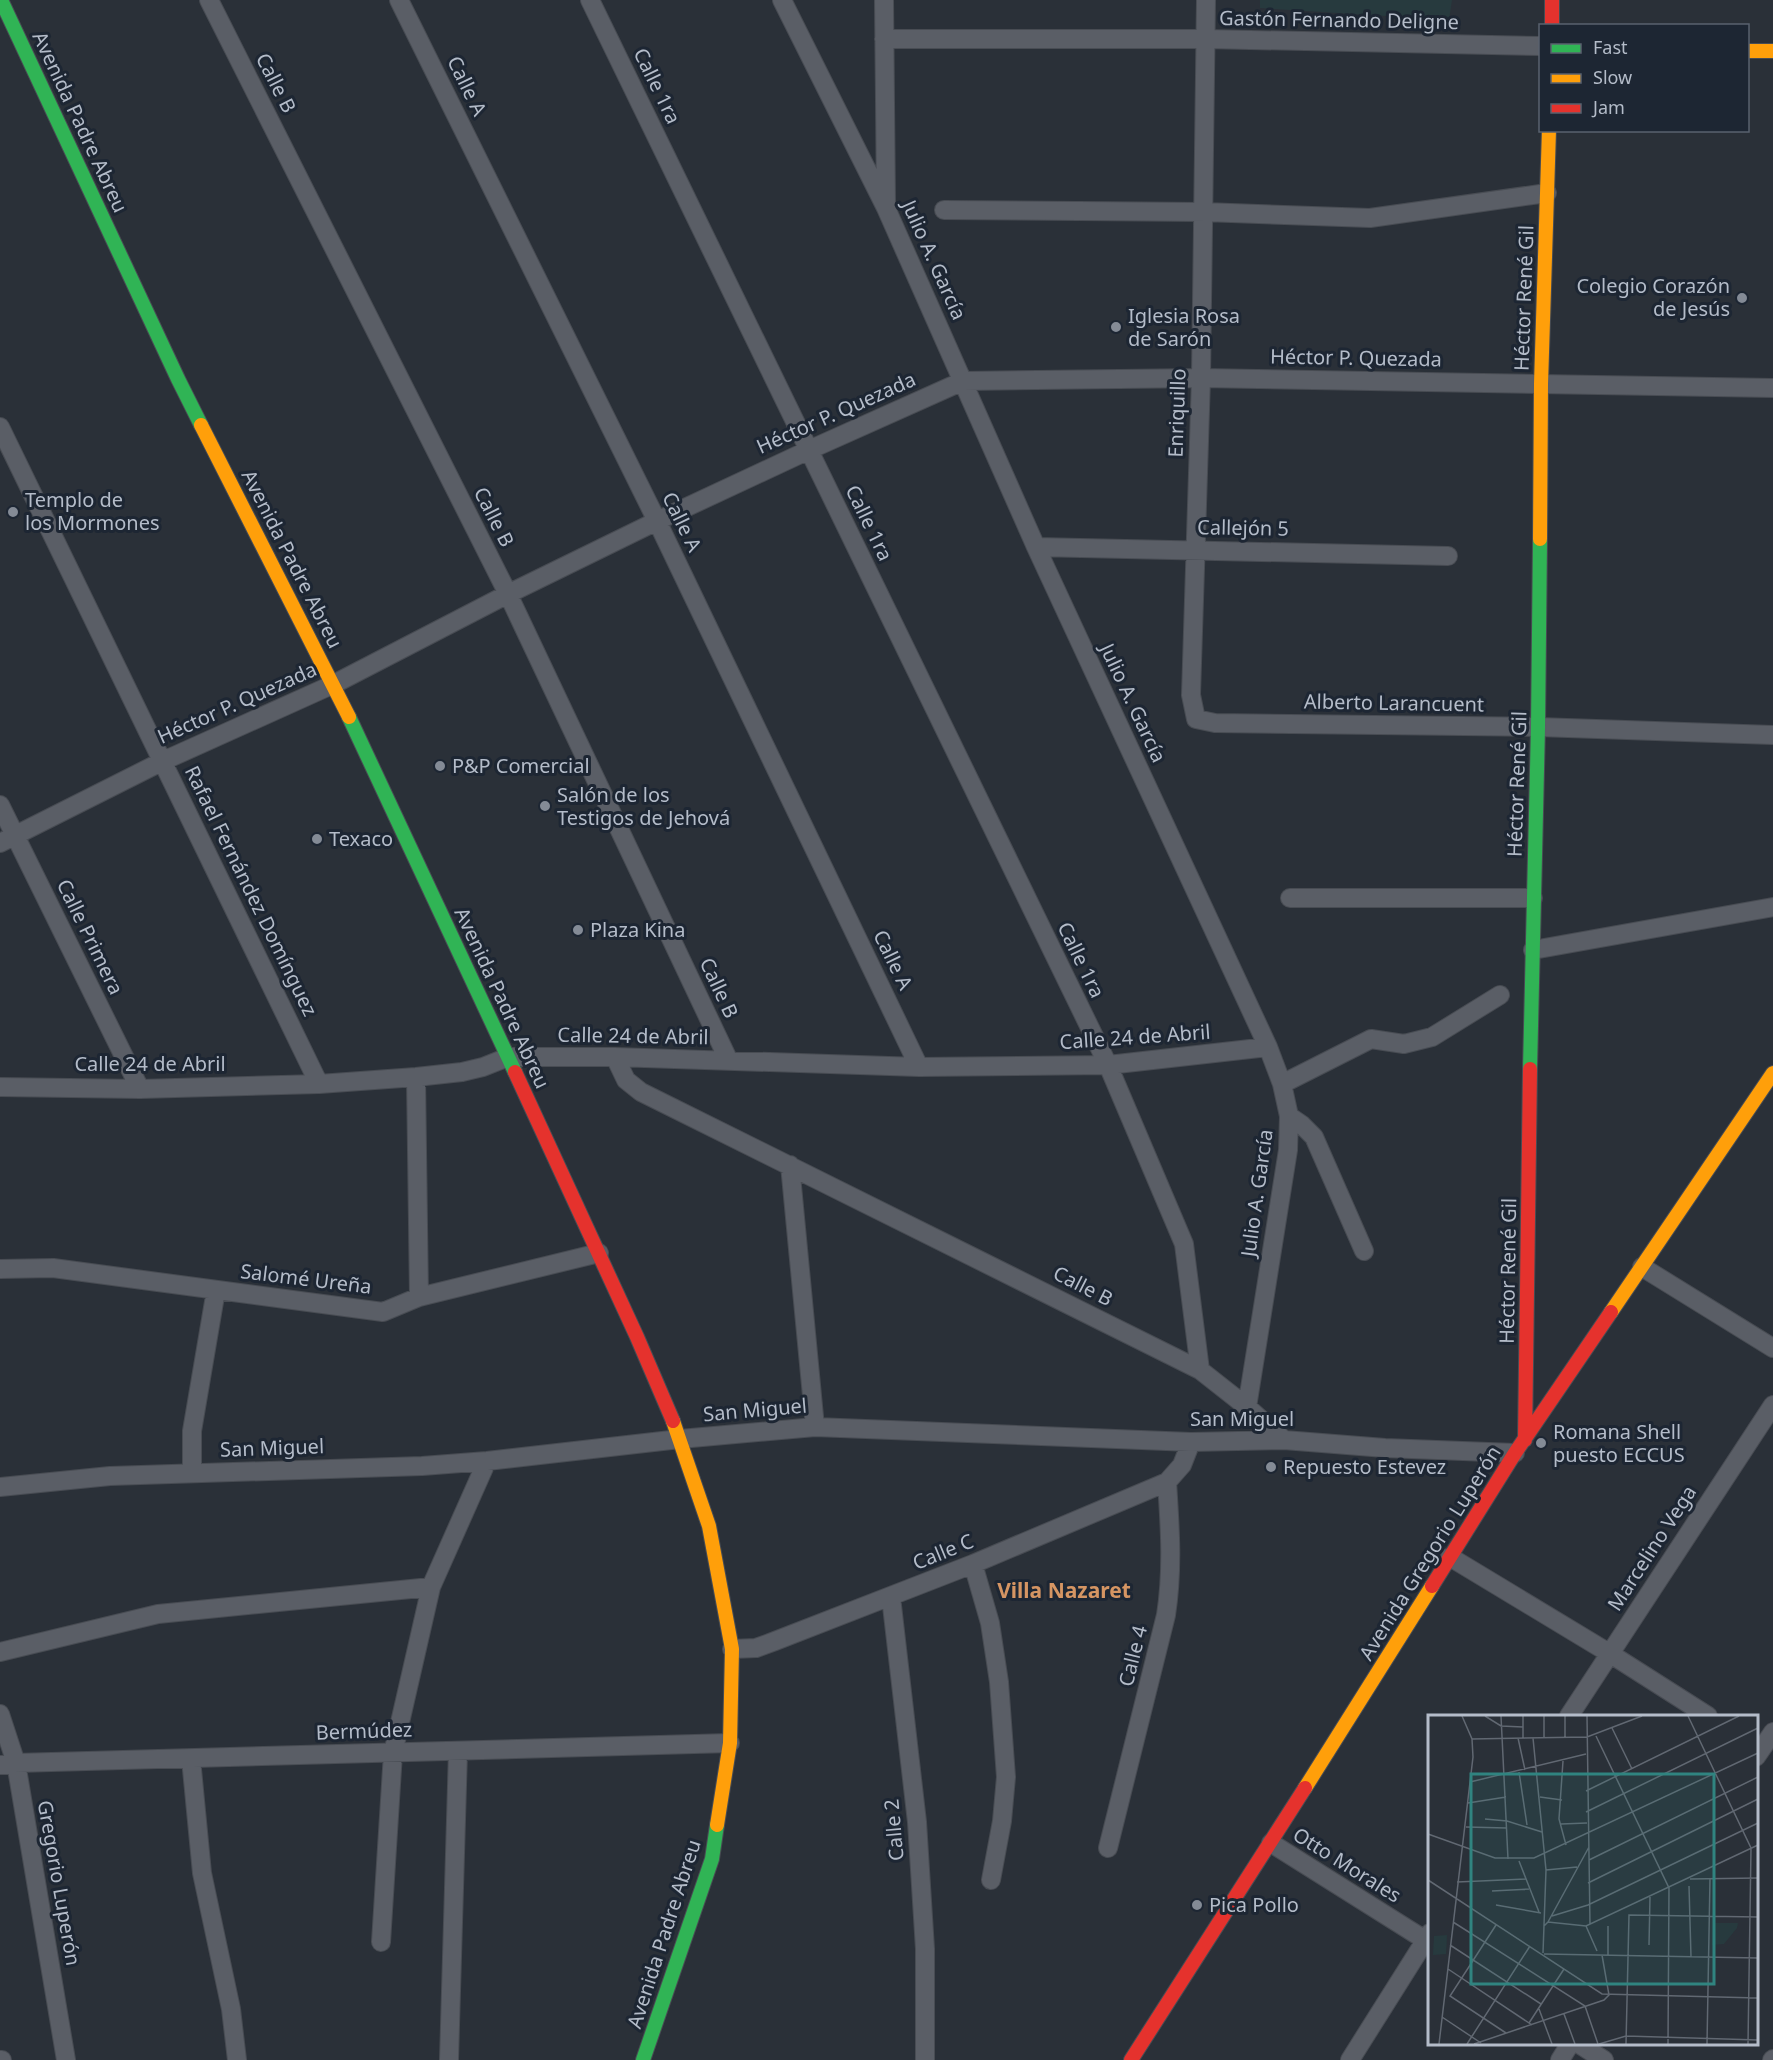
<svg xmlns="http://www.w3.org/2000/svg" width="1773" height="2060" viewBox="0 0 1773 2060" font-family="'Noto Sans',sans-serif">
<style>
.green{fill:#273a3e}
.lines{fill:none;stroke-linecap:round;stroke-linejoin:round}
.street-casing{stroke:#484c53;stroke-width:20}
.fast-casing{stroke:#484c53;stroke-width:16}
.slow-casing{stroke:#484c53;stroke-width:16}
.jam-casing{stroke:#484c53;stroke-width:16}
.street{stroke:#5a5e66;stroke-width:18}
.fast{stroke:#30b455;stroke-width:14}
.slow{stroke:#ff9f0a;stroke-width:14}
.jam{stroke:#e5322d;stroke-width:14}
.poi-dot{fill:#848b96;stroke:#1d2633;stroke-width:2}
.labels{text-anchor:middle;stroke-width:6;stroke-linejoin:round;paint-order:stroke}
.street-label{font-size:20px;fill:#b4bcc9;stroke:#1d2633}
.poi-label{font-size:20px;fill:#b4bcc9;stroke:#1d2633;text-anchor:start}
.neighbourhood-label{font-size:21px;font-weight:bold;fill:#d59563;stroke:#1d2633}
.inset-road{fill:none;stroke:#616872;stroke-width:1.5}
.view{fill:#308480;fill-opacity:0.15;stroke:#308480;stroke-width:3}
.inset-edge{fill:none;stroke:#b4bcc9;stroke-width:3}
</style>
<rect width="100%" height="100%" fill="#2a3038"/>
<path class="green" d="M 1260,0 L 1452,0 L 1449,20 L 1260,8 Z"/>
<g class="lines">
<g class="street-casing">
<path id="street" d="M 209,0 L 508,594 L 728,1059
M 399,0 L 657,521 L 919,1067
M 590,0 L 1108,1065 L 1184,1244 L 1200,1370
M 782,0 L 886,208 L 1036,547 L 1268,1047 L 1282,1084 L 1289,1116 L 1288,1150 L 1247,1407 L 1284,1440
M 884,0 L 886,203
M 1206,0 L 1201,378 L 1191,695 L 1196,719 L 1215,723 L 1538,727 L 1773,735
M 884,39 L 1206,39 L 1540,46
M 944,210 L 1204,212 L 1370,218 L 1547,193
M 0,427 L 319,1084
M 1036,547 L 1448,556
M 0,805 L 140,1089
M 0,843 L 163,761 L 334,684 L 508,594 L 657,521 L 809,450 L 963,381 L 1201,378 L 1773,388
M 1290,898 L 1533,898
M 1533,950 L 1773,907
M 615,1057 L 626,1080 L 641,1092 L 1200,1370 L 1247,1407
M 416,1077 L 419,1297
M 1282,1084 L 1371,1039 L 1404,1044 L 1432,1037 L 1500,995
M 0,1087 L 140,1089 L 319,1084 L 416,1077 L 462,1072 L 483,1067 L 508,1057 L 615,1057 L 919,1067 L 1108,1065 L 1268,1047
M 1289,1116 L 1302,1125 L 1314,1137 L 1364,1251
M 790,1165 L 815,1427
M 1642,1267 L 1773,1348
M 0,1269 L 53,1268 L 383,1312 L 419,1297 L 599,1253
M 192,1473 L 192,1431 L 216,1290
M 0,1487 L 110,1476 L 422,1466 L 487,1461 L 680,1439 L 815,1427 L 1191,1442 L 1284,1440 L 1385,1448 L 1515,1453
M 1450,1557 L 1609,1653 L 1708,1716
M 973,1564 L 990,1623 L 999,1682 L 1006,1777 L 1002,1821 L 991,1880
M 891,1597 L 917,1822 L 925,1949 L 925,2060
M 732,1649 L 756,1648 L 775,1641 L 973,1564 L 1167,1482
M 0,1652 L 158,1614 L 431,1587
M 0,1714 L 16,1763 L 66,2060
M 1569,1716 L 1773,1405
M 1756,1757 L 1773,1732
M 191,1759 L 202,1873 L 231,2009 L 237,2060
M 0,1765 L 16,1763 L 730,1743
M 1271,1843 L 1430,1943
M 1108,1848 L 1166,1615 C 1173,1570 1170,1527 1167,1482 L 1182,1465 L 1191,1442
M 381,1942 L 393,1753 L 431,1587 L 487,1461
M 1579,2044 L 1604,2060
M 0,2060 L 2,2060
M 449,2060 L 458,1751
M 1350,2060 L 1430,1933
M 1560,2060 L 1570,2044
M 1772,2060 L 1773,2059"/>
</g>
<g class="fast-casing">
<path id="fast" d="M 1,0 L 178,379 L 201,425
M 349,717 L 515,1072
M 1530,1069 L 1538,727 L 1540,539
M 643,2060 L 712,1859 L 717,1825"/>
</g>
<g class="slow-casing">
<path id="slow" d="M 1748,51 L 1773,51
M 201,425 L 349,717
M 1540,539 L 1541,384 L 1549,130
M 1611,1312 L 1773,1073
M 673,1421 L 709,1526 L 732,1649 L 730,1743 L 717,1825
M 1305,1788 L 1432,1586"/>
</g>
<g class="jam-casing">
<path id="jam" d="M 1552,0 L 1552,26
M 515,1072 L 637,1337 L 673,1421
M 1525,1440 L 1530,1069
M 1432,1586 L 1515,1453 L 1611,1312
M 1131,2060 L 1305,1788"/>
</g>
<use href="#street" class="street"/>
<use href="#fast" class="fast"/>
<use href="#slow" class="slow"/>
<use href="#jam" class="jam"/>
</g>
<g class="poi-dot">
<circle cx="1742" cy="298" r="6"/>
<circle cx="1116" cy="327" r="6"/>
<circle cx="13" cy="512" r="6"/>
<circle cx="440" cy="766" r="6"/>
<circle cx="545" cy="806" r="6"/>
<circle cx="317" cy="839" r="6"/>
<circle cx="578" cy="930" r="6"/>
<circle cx="1541" cy="1443" r="6"/>
<circle cx="1271" cy="1467" r="6"/>
<circle cx="1197" cy="1905" r="6"/>
</g>
<g class="labels">
<g class="street-label">
<text transform="translate(1339 20) rotate(1)" y="7">Gastón Fernando Deligne</text>
<text transform="translate(276 83) rotate(63)" y="7">Calle B</text>
<text transform="translate(467 86) rotate(64)" y="7">Calle A</text>
<text transform="translate(657 86) rotate(64)" y="7">Calle 1ra</text>
<text transform="translate(80 122) rotate(65)" y="7">Avenida Padre Abreu</text>
<text transform="translate(934 260) rotate(66)" y="7">Julio A. García</text>
<text transform="translate(1524 298) rotate(-88)" y="7">Héctor René Gil</text>
<text transform="translate(1356 358) rotate(1)" y="7">Héctor P. Quezada</text>
<text transform="translate(836 413) rotate(-24)" y="7">Héctor P. Quezada</text>
<text transform="translate(1177 413) rotate(-88)" y="7">Enriquillo</text>
<text transform="translate(494 517) rotate(63)" y="7">Calle B</text>
<text transform="translate(682 522) rotate(64)" y="7">Calle A</text>
<text transform="translate(869 523) rotate(64)" y="7">Calle 1ra</text>
<text transform="translate(1243 528) rotate(1)" y="7">Callejón 5</text>
<text transform="translate(292 559) rotate(63)" y="7">Avenida Padre Abreu</text>
<text transform="translate(237 703) rotate(-24)" y="7">Héctor P. Quezada</text>
<text transform="translate(1133 703) rotate(65)" y="7">Julio A. García</text>
<text transform="translate(1394 703) rotate(1)" y="7">Alberto Larancuent</text>
<text transform="translate(1517 784) rotate(-88)" y="7">Héctor René Gil</text>
<text transform="translate(251 891) rotate(64)" y="7">Rafael Fernández Domínguez</text>
<text transform="translate(90 937) rotate(64)" y="7">Calle Primera</text>
<text transform="translate(893 960) rotate(64)" y="7">Calle A</text>
<text transform="translate(1081 960) rotate(64)" y="7">Calle 1ra</text>
<text transform="translate(719 988) rotate(65)" y="7">Calle B</text>
<text transform="translate(502 998) rotate(65)" y="7">Avenida Padre Abreu</text>
<text transform="translate(633 1036) rotate(1)" y="7">Calle 24 de Abril</text>
<text transform="translate(1135 1037) rotate(-4)" y="7">Calle 24 de Abril</text>
<text x="150" y="1071">Calle 24 de Abril</text>
<text transform="translate(1257 1193) rotate(-82)" y="7">Julio A. García</text>
<text transform="translate(1508 1271) rotate(-89)" y="7">Héctor René Gil</text>
<text transform="translate(306 1279) rotate(7)" y="7">Salomé Ureña</text>
<text transform="translate(1083 1286) rotate(27)" y="7">Calle B</text>
<text transform="translate(755 1410) rotate(-5)" y="7">San Miguel</text>
<text x="1242" y="1426">San Miguel</text>
<text transform="translate(272 1448) rotate(-2)" y="7">San Miguel</text>
<text transform="translate(1652 1548) rotate(-57)" y="7">Marcelino Vega</text>
<text transform="translate(943 1552) rotate(-22)" y="7">Calle C</text>
<text transform="translate(1430 1553) rotate(-58)" y="7">Avenida Gregorio Luperón</text>
<text transform="translate(1133 1656) rotate(-76)" y="7">Calle 4</text>
<text transform="translate(364 1731) rotate(-2)" y="7">Bermúdez</text>
<text transform="translate(894 1830) rotate(-95)" y="7">Calle 2</text>
<text transform="translate(1347 1865) rotate(32)" y="7">Otto Morales</text>
<text transform="translate(59 1883) rotate(80)" y="7">Gregorio Luperón</text>
<text transform="translate(664 1934) rotate(-72)" y="7">Avenida Padre Abreu</text>
</g>
<g class="poi-label">
<text x="1730" y="293" text-anchor="end">Colegio Corazón<tspan x="1730" dy="23">de Jesús</tspan></text>
<text x="1128" y="323">Iglesia Rosa<tspan x="1128" dy="23">de Sarón</tspan></text>
<text x="25" y="507">Templo de<tspan x="25" dy="23">los Mormones</tspan></text>
<text x="452" y="773">P&amp;P Comercial</text>
<text x="557" y="802">Salón de los<tspan x="557" dy="23">Testigos de Jehová</tspan></text>
<text x="329" y="846">Texaco</text>
<text x="590" y="937">Plaza Kina</text>
<text x="1553" y="1439">Romana Shell<tspan x="1553" dy="23">puesto ECCUS</tspan></text>
<text x="1283" y="1474">Repuesto Estevez</text>
<text x="1209" y="1912">Pica Pollo</text>
</g>
<g class="neighbourhood-label">
<text x="1064" y="1598">Villa Nazaret</text>
</g>
</g>
<g transform="translate(1428 1715)">
<rect width="330" height="330" fill="#2a3038"/>
<path d="M 285,208 L 310,208 L 309,213 L 296,229 L 284,230 ZM 19,220 L 18,239 L 5,240 L 6,221 Z" fill="#273a3e"/>
<path class="inset-road" d="M 57,1 L 73,11 L 95,12M 73,1 L 80,144M 159,1 L 162,209M 260,1 L 323,133 L 320,329M 184,13 L 204,54M 168,21 L 241,173 L 240,329M 90,23 L 97,55M 95,23 L 95,1M 105,23 L 118,155 L 115,238M 116,23 L 116,1M 137,23 L 137,1M 44,24 L 159,22 L 214,1M 135,46 L 131,104 L 138,130M 91,57 L 99,110M 42,67 L 158,39M 158,76 L 311,1M 112,82 L 134,85M 40,88 L 78,82M 158,97 L 330,13M 57,104 L 79,106 L 114,117M 133,109 L 159,108M 38,112 L 79,113M 0,119 L 67,143 L 106,143 L 330,38M 161,145 L 330,62M 91,146 L 111,197M 118,155 L 149,152M 262,164 L 330,163M 0,165 L 174,279 L 330,283M 29,167 L 98,164M 160,168 L 330,84M 261,171 L 263,242M 64,176 L 101,174M 68,190 L 113,198M 124,201 L 160,190 L 330,108M 25,207 L 157,291 L 170,329M 120,207 L 161,132M 68,210 L 22,281 L 78,318M 116,211 L 120,207 L 158,211 L 330,130M 158,211 L 169,236M 22,230 L 113,289M 221,230 L 222,182M 116,239 L 330,243M 180,240 L 180,211M 20,254 L 104,310M 111,294 L 124,329M 136,299 L 147,329M 14,302 L 53,328M 101,308 L 136,254M 11,329 L 45,42 L 44,24 L 34,1M 39,329 L 102,231M 46,329 L 176,285 L 181,280 L 174,240M 171,329 L 198,321 L 330,325M 198,329 L 201,200 L 330,202M 279,329 L 282,164"/>
<path class="view" d="M 43,59 L 286,59 L 286,269 L 43,269 Z"/>
<rect width="330" height="330" class="inset-edge"/>
</g>
<rect x="1539" y="24" width="210" height="108" fill="#1d2633" stroke="#59626f" stroke-width="1.5"/>
<rect x="1551" y="44" width="30" height="9" fill="#30b455" stroke="#59626f" stroke-width="1.5"/>
<text x="1593" y="54" font-size="18" fill="#b4bcc9">Fast</text>
<rect x="1551" y="74" width="30" height="9" fill="#ff9f0a" stroke="#59626f" stroke-width="1.5"/>
<text x="1593" y="84" font-size="18" fill="#b4bcc9">Slow</text>
<rect x="1551" y="104" width="30" height="9" fill="#e5322d" stroke="#59626f" stroke-width="1.5"/>
<text x="1593" y="114" font-size="18" fill="#b4bcc9">Jam</text>
</svg>
